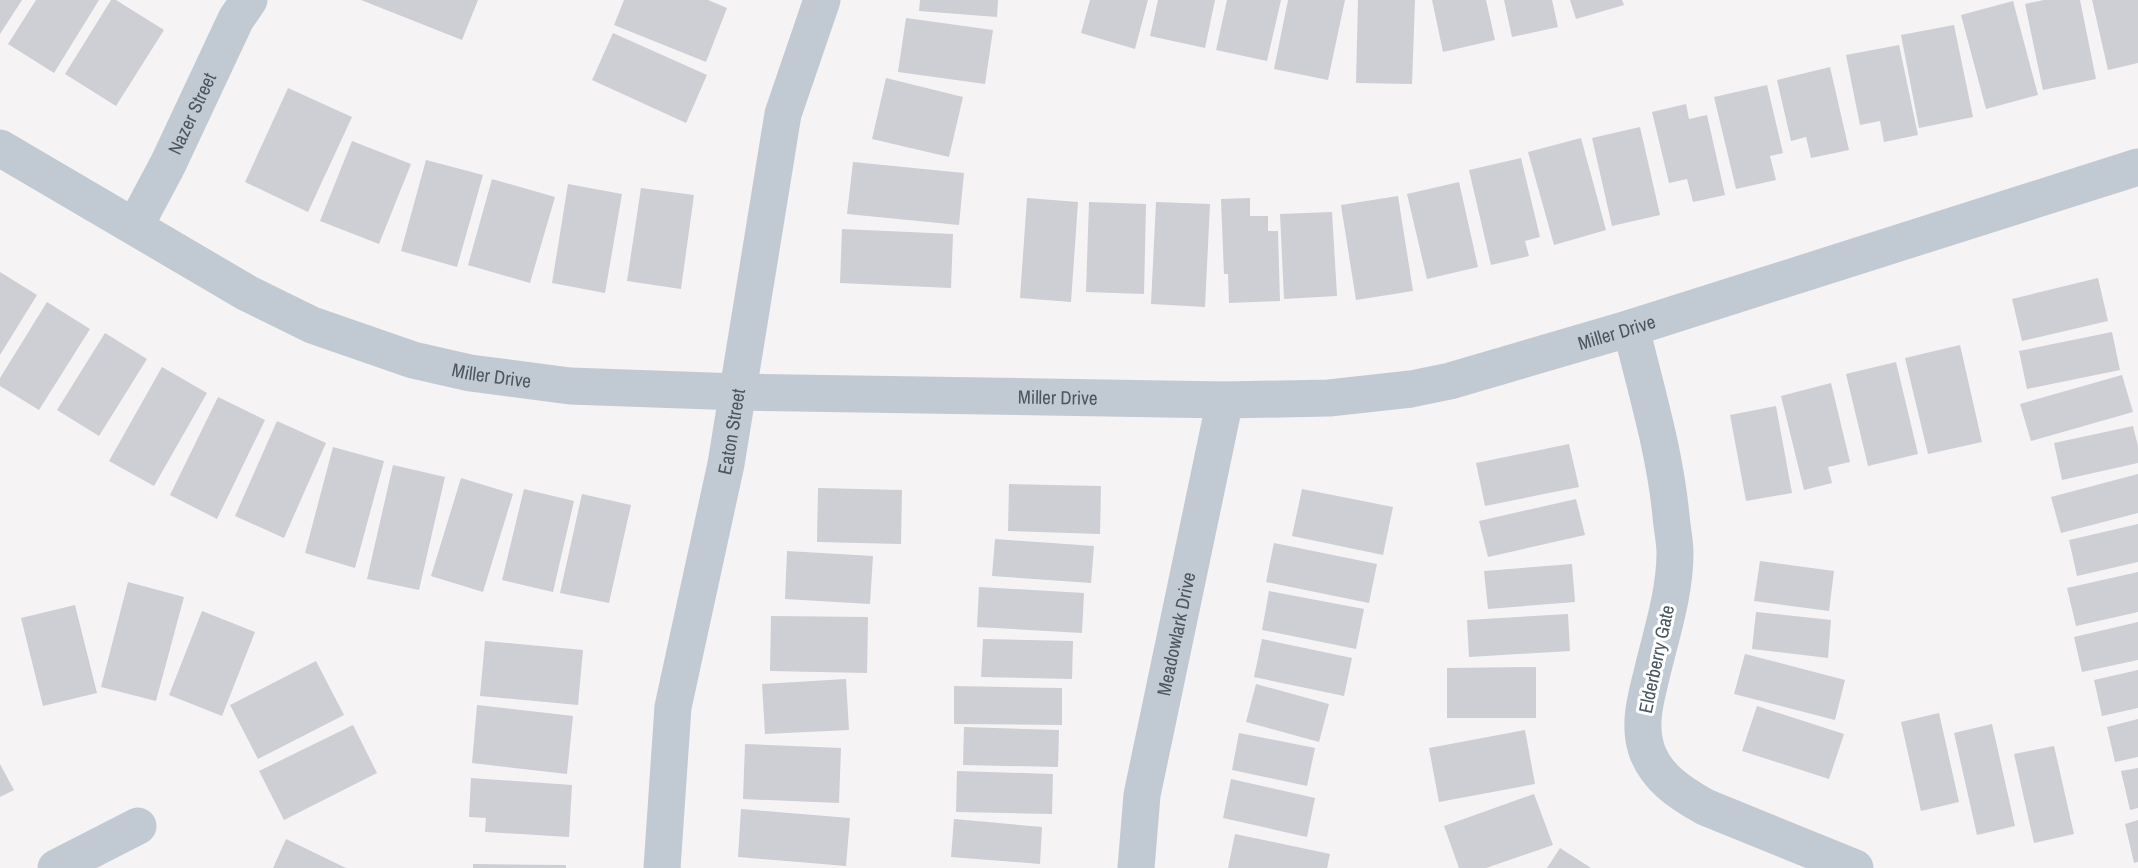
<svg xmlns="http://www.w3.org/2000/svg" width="2138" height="868" viewBox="0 0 2138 868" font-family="'Archivo Narrow',sans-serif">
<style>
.building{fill:#cdcfd5}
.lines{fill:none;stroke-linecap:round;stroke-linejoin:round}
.minor{stroke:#c1cad2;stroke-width:37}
.labels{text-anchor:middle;stroke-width:6;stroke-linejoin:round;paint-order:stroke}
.street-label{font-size:19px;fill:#4a5661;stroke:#fff}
</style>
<rect width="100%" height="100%" fill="#f5f3f3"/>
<path class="building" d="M 0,0 L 22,0 L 0,34 Z
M 36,0 L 99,0 L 54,73 L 8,44 Z
M 111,0 L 116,0 L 164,30 L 116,106 L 65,74 Z
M 361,0 L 478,0 L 462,40 Z
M 624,0 L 708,0 L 727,8 L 706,62 L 614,25 Z
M 920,0 L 998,0 L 997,17 L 919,11 Z
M 1090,0 L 1148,0 L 1135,49 L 1081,33 Z
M 1158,0 L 1215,0 L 1205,48 L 1150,36 Z
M 1227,0 L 1281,0 L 1267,61 L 1216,50 Z
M 1288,0 L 1345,0 L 1328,80 L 1274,69 Z
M 1358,0 L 1415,0 L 1412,84 L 1356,83 Z
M 1432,0 L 1486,0 L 1495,40 L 1443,52 Z
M 1504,0 L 1552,0 L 1558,27 L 1512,37 Z
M 1570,0 L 1622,0 L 1624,5 L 1576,19 Z
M 2044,0 L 2080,0 L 2096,79 L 2043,90 L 2025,4 Z
M 2092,0 L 2138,0 L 2138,63 L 2108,70 Z
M 2013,1 L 2038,95 L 1986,109 L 1961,15 Z
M 906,18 L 993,30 L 985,84 L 898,72 Z
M 1954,25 L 1973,117 L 1919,128 L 1901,35 Z
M 613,33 L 707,75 L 686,123 L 592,80 Z
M 1899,45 L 1918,135 L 1884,142 L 1880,121 L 1860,125 L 1846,55 Z
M 1830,67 L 1849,150 L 1811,158 L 1806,137 L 1791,141 L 1777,80 Z
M 886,78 L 963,97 L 949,157 L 872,139 Z
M 1767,85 L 1783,153 L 1770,156 L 1776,180 L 1736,189 L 1714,97 Z
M 288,88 L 352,117 L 308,212 L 245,182 Z
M 1686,104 L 1689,119 L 1707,115 L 1725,195 L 1693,202 L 1687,179 L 1669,183 L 1652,112 Z
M 1640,127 L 1660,215 L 1612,226 L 1592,138 Z
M 1581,138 L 1606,230 L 1554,245 L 1528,152 Z
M 352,141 L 411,164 L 379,244 L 320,221 Z
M 1521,158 L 1540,237 L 1525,241 L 1529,256 L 1491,265 L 1469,170 Z
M 426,160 L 483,175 L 457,267 L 401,251 Z
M 853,162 L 964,173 L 959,225 L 847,214 Z
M 492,179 L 555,197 L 530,283 L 468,265 Z
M 1459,182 L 1478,267 L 1427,279 L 1407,194 Z
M 568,184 L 622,194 L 605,293 L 552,283 Z
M 641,188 L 694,195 L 681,289 L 627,281 Z
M 1398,196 L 1413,291 L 1356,300 L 1341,205 Z
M 1027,198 L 1078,202 L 1071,302 L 1020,298 Z
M 1250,198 L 1250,216 L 1268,216 L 1268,231 L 1278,231 L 1280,301 L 1229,303 L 1228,274 L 1224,274 L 1221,199 Z
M 1089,202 L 1146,204 L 1144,294 L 1086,292 Z
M 1156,202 L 1210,204 L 1205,307 L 1151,304 Z
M 1332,212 L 1337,296 L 1284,299 L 1280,214 Z
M 842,229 L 953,234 L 951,288 L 840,283 Z
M 0,272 L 37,295 L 0,355 Z
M 2098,278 L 2108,321 L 2022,341 L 2012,299 Z
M 47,302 L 90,329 L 39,410 L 0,386 L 0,378 Z
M 2112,332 L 2120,370 L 2027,389 L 2019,351 Z
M 105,333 L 147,359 L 99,436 L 57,410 Z
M 1960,345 L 1982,442 L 1928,454 L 1905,358 Z
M 1896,362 L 1918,454 L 1868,466 L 1846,374 Z
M 162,367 L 207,393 L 154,486 L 109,461 Z
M 2122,375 L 2133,412 L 2031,441 L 2020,404 Z
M 1831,383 L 1850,462 L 1828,467 L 1832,483 L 1804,490 L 1781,396 Z
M 218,397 L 265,420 L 217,519 L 170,495 Z
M 1776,406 L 1792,493 L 1746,501 L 1730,415 Z
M 277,421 L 326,443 L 284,538 L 235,516 Z
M 2133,426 L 2138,446 L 2138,463 L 2062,480 L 2054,443 Z
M 1569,444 L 1579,487 L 1485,506 L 1476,463 Z
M 333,447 L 384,461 L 355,568 L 305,553 Z
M 393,465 L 445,477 L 419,590 L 367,579 Z
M 2138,474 L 2138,513 L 2061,533 L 2051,497 Z
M 461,478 L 513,494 L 483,592 L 431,576 Z
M 1009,484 L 1101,486 L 1100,534 L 1008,531 Z
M 818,488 L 902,490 L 901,544 L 817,542 Z
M 524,489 L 574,501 L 553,592 L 502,580 Z
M 1302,489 L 1393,507 L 1383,555 L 1292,536 Z
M 582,494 L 631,505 L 609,603 L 560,593 Z
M 1576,499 L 1585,535 L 1488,557 L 1479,521 Z
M 2138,524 L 2138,562 L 2077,576 L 2069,540 Z
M 995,539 L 1094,546 L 1091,583 L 992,576 Z
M 1274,543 L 1377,564 L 1369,603 L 1266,582 Z
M 787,551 L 873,556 L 870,604 L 785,599 Z
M 1760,561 L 1834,571 L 1829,611 L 1754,601 Z
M 1572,564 L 1575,602 L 1488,609 L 1484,571 Z
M 2138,572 L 2138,612 L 2076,626 L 2067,588 Z
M 128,582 L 184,597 L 156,701 L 101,687 Z
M 979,587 L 1084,593 L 1082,633 L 977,627 Z
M 1269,591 L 1364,609 L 1356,649 L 1262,630 Z
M 75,605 L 97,693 L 43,706 L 21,618 Z
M 202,611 L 255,632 L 222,716 L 169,695 Z
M 1756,612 L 1831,620 L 1828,658 L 1752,649 Z
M 1568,614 L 1570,651 L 1469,657 L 1467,620 Z
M 771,616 L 868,617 L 867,673 L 770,671 Z
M 2138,622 L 2138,660 L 2082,672 L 2074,637 Z
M 983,639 L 1073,641 L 1072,679 L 981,677 Z
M 1262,639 L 1352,658 L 1344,696 L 1254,677 Z
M 485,641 L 583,650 L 578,705 L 480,696 Z
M 1745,654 L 1845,680 L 1835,720 L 1734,694 Z
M 316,661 L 344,715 L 258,759 L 230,705 Z
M 1536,667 L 1536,718 L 1447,718 L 1447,668 Z
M 2138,670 L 2138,708 L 2102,716 L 2094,680 Z
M 846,679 L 849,730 L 765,734 L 762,684 Z
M 1256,684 L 1329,704 L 1319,742 L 1246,722 Z
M 954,686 L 1062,688 L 1062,725 L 954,724 Z
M 477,705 L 573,716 L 567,774 L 472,763 Z
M 1757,706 L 1844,734 L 1829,779 L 1742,751 Z
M 1939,713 L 1959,802 L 1921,811 L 1901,722 Z
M 2138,719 L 2138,757 L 2115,762 L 2107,727 Z
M 1992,724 L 2015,826 L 1977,835 L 1954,733 Z
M 353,725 L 377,773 L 284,820 L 259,771 Z
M 964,727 L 1059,730 L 1058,767 L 963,765 Z
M 1525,730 L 1535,784 L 1439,802 L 1429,748 Z
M 1239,733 L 1315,748 L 1307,786 L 1232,770 Z
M 745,744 L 841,748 L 839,803 L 743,799 Z
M 2054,746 L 2074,834 L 2034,843 L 2014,754 Z
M 0,764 L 14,790 L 0,797 Z
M 2138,768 L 2138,808 L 2130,810 L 2121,771 Z
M 957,771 L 1053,774 L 1052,814 L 956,812 Z
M 471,778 L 572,785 L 569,837 L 485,832 L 486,818 L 469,817 Z
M 1231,779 L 1315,798 L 1307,837 L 1223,818 Z
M 1534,794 L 1553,845 L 1486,868 L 1459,868 L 1444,826 Z
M 741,809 L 850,818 L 846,866 L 738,857 Z
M 954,819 L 1042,827 L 1040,864 L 951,857 Z
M 2138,820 L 2138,862 L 2134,863 L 2125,824 Z
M 1235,834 L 1330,854 L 1327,868 L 1228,868 Z
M 286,839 L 346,868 L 273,868 Z
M 1560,848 L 1591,868 L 1547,868 Z
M 473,864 L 566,865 L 566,868 L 473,868 Z"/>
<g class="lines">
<g class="minor">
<path id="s1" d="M 0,148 L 247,293 L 312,325 L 413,360 L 470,373 L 570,386 L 739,392 L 1225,400 L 1329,398 L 1411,389 L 1450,381 L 1631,328 L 2138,167"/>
<path id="s2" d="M 135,226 L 168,164 L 236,19 L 249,0"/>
<path d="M 1631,328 C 1646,390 1665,452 1671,516 C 1672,528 1675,541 1675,553 C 1675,592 1662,632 1653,669 C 1647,695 1638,721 1646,748 C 1655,777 1680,793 1705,807 L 1855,868"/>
<path d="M 56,868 L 138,826"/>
<path id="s3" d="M 662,868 L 673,707 L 726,464 L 783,114 L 822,0"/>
<path id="s4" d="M 1136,868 L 1142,795 L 1225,400"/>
</g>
</g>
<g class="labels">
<g class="street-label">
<text dy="7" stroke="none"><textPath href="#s2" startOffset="126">Nazer Street</textPath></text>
<text dy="7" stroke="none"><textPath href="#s1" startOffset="1680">Miller Drive</textPath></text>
<text dy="7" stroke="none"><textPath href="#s1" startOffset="546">Miller Drive</textPath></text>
<text dy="7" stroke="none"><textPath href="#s1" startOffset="1113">Miller Drive</textPath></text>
<text dy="7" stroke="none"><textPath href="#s3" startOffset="443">Eaton Street</textPath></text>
<text dy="7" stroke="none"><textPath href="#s4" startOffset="238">Meadowlark Drive</textPath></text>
<text transform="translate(1656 659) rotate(-78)" y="7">Elderberry Gate</text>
</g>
</g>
</svg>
